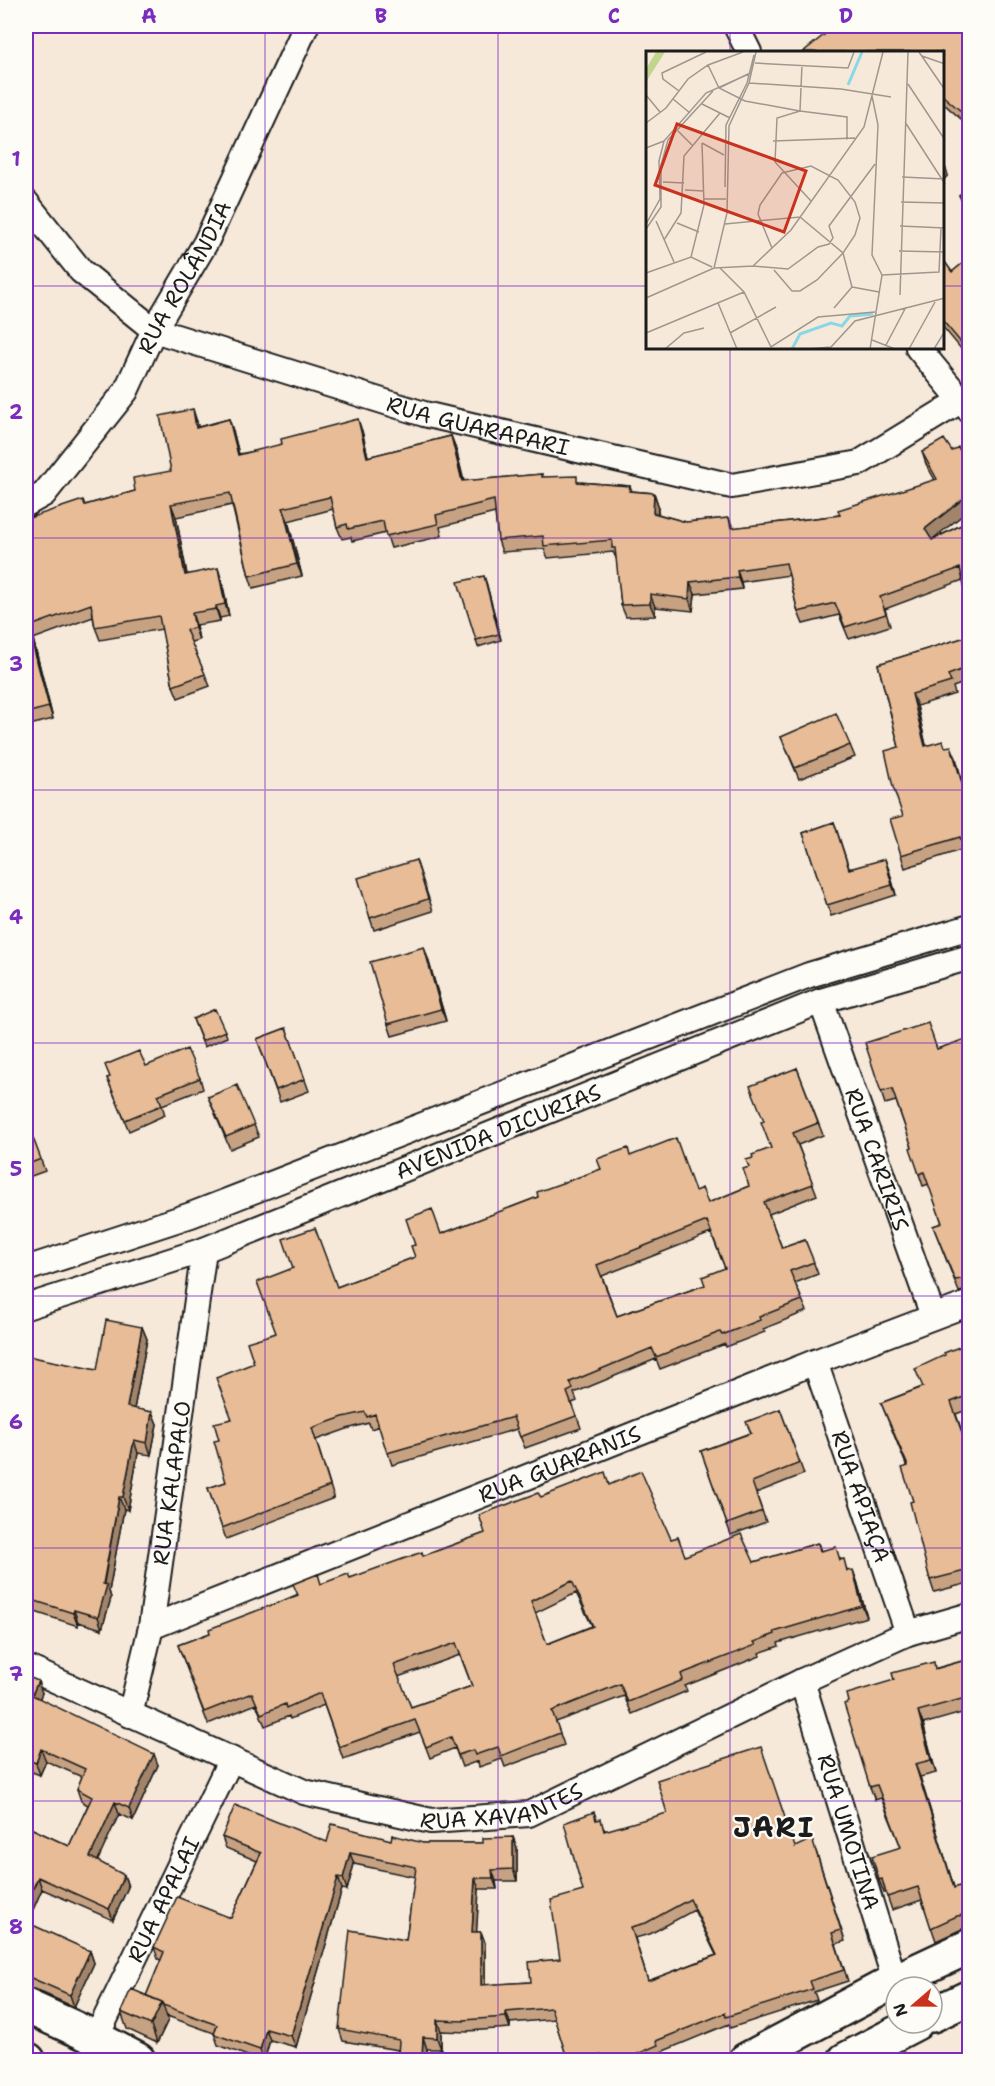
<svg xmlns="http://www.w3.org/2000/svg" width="995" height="2086" viewBox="0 0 995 2086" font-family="'Shantell Sans',sans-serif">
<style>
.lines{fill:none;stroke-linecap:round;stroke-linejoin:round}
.street-casing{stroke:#1c1c1c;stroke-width:28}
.secondary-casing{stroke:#1c1c1c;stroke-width:38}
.street{stroke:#fdfcf7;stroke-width:24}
.secondary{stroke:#fdfcf7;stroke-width:33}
.wall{fill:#c7a282;stroke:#1c1c1c;stroke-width:1.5;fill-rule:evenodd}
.shaded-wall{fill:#a2846a;stroke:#1c1c1c;stroke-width:1.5}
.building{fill:#e7bc97;stroke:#1c1c1c;stroke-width:1.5;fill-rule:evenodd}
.grid{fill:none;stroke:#7b2cbf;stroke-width:1.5;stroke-opacity:0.55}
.labels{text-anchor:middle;stroke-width:4.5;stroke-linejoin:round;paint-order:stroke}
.street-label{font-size:22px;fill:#1c1c1c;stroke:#fdfcf7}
.district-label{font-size:28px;font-weight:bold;letter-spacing:1.5px;fill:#1c1c1c;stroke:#fdfcf7}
.inset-river{fill:none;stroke:#89d8e6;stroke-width:3}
.inset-road{fill:none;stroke:#9f978e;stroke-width:1.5}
.view{fill:#c8321e;fill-opacity:0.15;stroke:#c8321e;stroke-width:3}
.inset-edge{fill:none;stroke:#1c1c1c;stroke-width:3}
.neatline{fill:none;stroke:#7b2cbf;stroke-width:2}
.grid-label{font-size:20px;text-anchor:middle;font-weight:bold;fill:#7b2cbf}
</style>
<rect width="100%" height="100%" fill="#f6e9da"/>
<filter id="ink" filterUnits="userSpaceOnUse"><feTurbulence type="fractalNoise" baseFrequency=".0167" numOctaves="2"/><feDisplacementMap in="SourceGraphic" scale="12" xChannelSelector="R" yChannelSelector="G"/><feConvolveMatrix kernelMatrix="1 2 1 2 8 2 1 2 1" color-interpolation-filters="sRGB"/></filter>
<g filter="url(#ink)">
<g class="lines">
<g class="street-casing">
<g id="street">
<path d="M 736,26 L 749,52"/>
<path id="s1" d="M 26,202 L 81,271 L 154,330 L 424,414 L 732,486 L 859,463 L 970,395"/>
<path d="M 918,348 L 970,411"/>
<path id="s2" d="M 26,504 L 44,494 L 126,391 L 154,330 L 206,242 L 306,26"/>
<path id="s3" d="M 821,1001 L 933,1316"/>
<path d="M 26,1269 L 191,1215 L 809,975 L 970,927"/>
<path id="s4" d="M 26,1307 L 204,1250 L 821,1001 L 970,957"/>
<path id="s5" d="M 815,1362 L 908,1633"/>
<path id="s6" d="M 151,1627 L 815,1362 L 970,1303"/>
<path id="s7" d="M 26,1667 L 304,1792 L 431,1821 L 529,1814 L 802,1681 L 908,1633 L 970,1615"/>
<path id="s8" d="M 802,1681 L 895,1981"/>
<path id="s9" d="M 130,1715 L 151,1627 L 204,1250"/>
<path id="s10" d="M 96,2038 L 231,1759"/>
</g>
</g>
<g class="secondary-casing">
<path id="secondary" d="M 26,2006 L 96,2038 L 138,2060
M 932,2015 L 970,1997
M 26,2059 L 28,2060
M 746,2060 L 895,1981 L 970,1946
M 845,2060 L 916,2023"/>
</g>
<use href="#street" class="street"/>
<use href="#secondary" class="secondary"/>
</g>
<path class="wall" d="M 969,26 L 969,126 L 944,104 L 942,105 L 942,52 Z
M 969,187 L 969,213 L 964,206 L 959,195 Z
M 942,258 L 952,272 L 969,258 L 969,354 L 967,356 L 943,327 L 942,328 Z
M 229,419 L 233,431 L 239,454 L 362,431 L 368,457 L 451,436 L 456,449 L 464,481 L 542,474 L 543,477 L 579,482 L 630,486 L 632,491 L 654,493 L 658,505 L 658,514 L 686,522 L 729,518 L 733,528 L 840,515 L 935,480 L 926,464 L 922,452 L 952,451 L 969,466 L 969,510 L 931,540 L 969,521 L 963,580 L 885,609 L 890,626 L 849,639 L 839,615 L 803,624 L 798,612 L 789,575 L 741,582 L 742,589 L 695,594 L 693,611 L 655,607 L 655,616 L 626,617 L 621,605 L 617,560 L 613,552 L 548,558 L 544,549 L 502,552 L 498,540 L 495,513 L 440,527 L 442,536 L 391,548 L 386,533 L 352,541 L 351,537 L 342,539 L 337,527 L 333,509 L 288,521 L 302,576 L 253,588 L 249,576 L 232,505 L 176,517 L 187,574 L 222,581 L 229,616 L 220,618 L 220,621 L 196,625 L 199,640 L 191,642 L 210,686 L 178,698 L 173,686 L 162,629 L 100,640 L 95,627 L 93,617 L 33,639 L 53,719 L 26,726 L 26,519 L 85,505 L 135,491 L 171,471 L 197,422 L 198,427 Z
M 486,582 L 501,640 L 478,647 L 476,640 Z
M 969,636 L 969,681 L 953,687 L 955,694 L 917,706 L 926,746 L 945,747 L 956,758 L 964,849 L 905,868 L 901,855 L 903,816 L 899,747 L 878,664 Z
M 781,737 L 850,745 L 855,757 L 799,779 Z
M 834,822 L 849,868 L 889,870 L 896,895 L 831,916 L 803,833 Z
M 416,860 L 433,911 L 374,930 L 370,918 Z
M 428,959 L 446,1021 L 392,1036 L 388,1024 Z
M 193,1019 L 225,1031 L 227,1037 L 204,1047 Z
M 286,1028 L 309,1091 L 280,1102 L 257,1039 Z
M 969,1039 L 969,1290 L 959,1292 L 933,1226 L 942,1223 L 929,1184 L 923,1186 L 919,1174 L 912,1147 L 896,1101 L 885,1104 L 881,1092 L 937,1049 Z
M 146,1066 L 200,1078 L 203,1089 L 162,1105 L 165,1115 L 129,1131 L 107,1078 Z
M 797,1068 L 823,1135 L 798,1145 L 817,1195 L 769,1214 L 782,1248 L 805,1240 L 818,1274 L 795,1283 L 807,1311 L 763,1329 L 765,1332 L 726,1347 L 725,1344 L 660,1369 L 656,1359 L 574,1393 L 577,1401 L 572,1403 L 581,1428 L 525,1448 L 517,1429 L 392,1465 L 379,1426 L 371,1429 L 369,1423 L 347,1429 L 316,1440 L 334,1498 L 226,1539 L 208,1488 L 226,1482 L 219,1440 L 231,1419 L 254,1363 L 276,1333 L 337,1287 L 415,1257 L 441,1234 L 538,1197 L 630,1156 L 695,1191 L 708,1203 L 749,1186 L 749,1167 L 753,1158 L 771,1148 L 764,1121 ZM 711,1233 L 725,1268 L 705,1285 L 617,1316 L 602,1276 Z
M 208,1097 L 254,1125 L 259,1137 L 230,1149 Z
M 26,1120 L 45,1171 L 26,1178 Z
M 142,1327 L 147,1339 L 134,1409 L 152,1412 L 157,1424 L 151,1455 L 138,1453 L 128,1510 L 124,1509 L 109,1591 L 111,1598 L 102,1629 L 78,1622 L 78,1626 L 32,1611 L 26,1610 L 26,1428 L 30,1403 L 26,1402 L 26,1364 L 97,1370 Z
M 969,1343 L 969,1409 L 956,1414 L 969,1452 L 969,1583 L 934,1592 L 930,1580 L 913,1501 L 907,1467 L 881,1403 L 922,1387 L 945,1355 Z
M 780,1409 L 804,1474 L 756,1493 L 766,1522 L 731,1535 L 701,1451 L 750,1433 Z
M 609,1485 L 671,1539 L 685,1556 L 754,1562 L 818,1543 L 821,1551 L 841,1559 L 848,1571 L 857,1581 L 867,1617 L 778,1643 L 779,1646 L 759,1653 L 760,1656 L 685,1686 L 687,1691 L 632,1714 L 624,1696 L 556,1722 L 564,1745 L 505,1767 L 502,1759 L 479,1767 L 478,1761 L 462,1767 L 455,1748 L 430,1758 L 420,1732 L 343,1759 L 324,1705 L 290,1719 L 289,1716 L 265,1726 L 256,1704 L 208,1724 L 178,1645 L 210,1633 L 321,1584 L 350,1578 L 423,1556 L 485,1533 L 541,1497 ZM 576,1593 L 592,1626 L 547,1644 L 535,1613 ZM 460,1655 L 472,1686 L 411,1707 L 398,1677 Z
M 969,1659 L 969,1711 L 923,1724 L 936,1773 L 920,1777 L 954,1887 L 967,1898 L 969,1908 L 969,1928 L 962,1929 L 936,1941 L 922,1900 L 892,1910 L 886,1893 L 884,1893 L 879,1880 L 901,1847 L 881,1798 L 875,1800 L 870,1787 L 849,1702 L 894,1680 Z
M 26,1676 L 42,1693 L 39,1699 L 158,1765 L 133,1820 L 119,1814 L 97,1861 L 124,1875 L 128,1887 L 113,1920 L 42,1889 L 27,1923 L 90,1951 L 94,1963 L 74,2007 L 34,1989 L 26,1989 L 26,1826 L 69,1846 L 88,1805 L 81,1801 L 77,1789 L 82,1777 L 46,1761 L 40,1775 L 32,1772 L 29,1778 L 26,1777 Z
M 594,1812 L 597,1820 L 605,1830 L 795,1847 L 816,1851 L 845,1941 L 836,1944 L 848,1981 L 814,1992 L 817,2000 L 730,2028 L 729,2024 L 661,2052 L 662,2056 L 652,2061 L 568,2061 L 555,2019 L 510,2023 L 510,2028 L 468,2031 L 468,2032 L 441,2031 L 441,2049 L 427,2049 L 426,2061 L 400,2061 L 398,2055 L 398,2050 L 343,2041 L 339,2029 L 406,1940 L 415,1877 L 354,1864 L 347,1890 L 342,1889 L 296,2047 L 270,2040 L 264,2061 L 261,2061 L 218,2045 L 214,2033 L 167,2016 L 168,2020 L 157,2043 L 127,2029 L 121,2012 L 146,1996 L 161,1960 L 158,1959 L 154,1947 L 231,1918 L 257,1861 L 226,1848 L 222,1837 L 327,1842 L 391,1840 L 423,1843 L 483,1843 L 513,1837 L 517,1848 L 517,1881 L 496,1881 L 497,1889 L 479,1889 L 476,1932 L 481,1932 L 485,1943 L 485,1985 L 531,1982 L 560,1959 L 583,1891 ZM 694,1910 L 716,1955 L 648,1981 L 635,1938 L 650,1934 Z"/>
<path class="shaded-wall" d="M 944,164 L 948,175 L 942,182 L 942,165 Z
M 969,339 L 969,354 L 967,356 L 963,345 Z
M 193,409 L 197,422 L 201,440 L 196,428 Z
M 229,419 L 233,431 L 242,467 L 238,455 Z
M 358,419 L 362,431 L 371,469 L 367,457 Z
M 451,436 L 456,449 L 466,493 L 462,481 Z
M 654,493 L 658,505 L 657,525 L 653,513 Z
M 969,494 L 969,510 L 929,542 L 925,529 Z
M 171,504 L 176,517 L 189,587 L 185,575 Z
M 283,508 L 288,521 L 302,576 L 297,564 Z
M 218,568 L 222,581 L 229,616 L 225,604 Z
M 737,570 L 741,582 L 742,589 L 738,577 Z
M 484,576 L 486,582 L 501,640 L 499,634 Z
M 690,582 L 695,594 L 693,611 L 689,599 Z
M 650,594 L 655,607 L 655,616 L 650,604 Z
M 216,606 L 220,618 L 220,621 L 216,609 Z
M 192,613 L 196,625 L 199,640 L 195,628 Z
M 28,627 L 33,639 L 53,719 L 49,707 Z
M 912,694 L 917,706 L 929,758 L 925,746 Z
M 951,746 L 956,758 L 969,807 Z
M 885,859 L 889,870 L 896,895 L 892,885 Z
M 424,947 L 428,959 L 446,1021 L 441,1009 Z
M 142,1327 L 147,1339 L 132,1420 L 127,1407 Z
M 152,1412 L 157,1424 L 151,1455 L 147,1443 Z
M 134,1440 L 138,1453 L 128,1510 L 123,1497 Z
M 119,1497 L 124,1509 L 109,1591 L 111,1598 L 102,1629 L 98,1617 Z
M 853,1570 L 857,1581 L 867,1617 L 862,1606 Z
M 74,1610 L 78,1622 L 78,1626 L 73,1613 Z
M 38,1681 L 42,1693 L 36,1707 L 32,1695 Z
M 918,1711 L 923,1724 L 936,1773 L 931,1760 Z
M 41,1749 L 46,1761 L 40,1775 L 36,1763 Z
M 154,1754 L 158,1765 L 133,1820 L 129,1808 Z
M 28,1760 L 32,1772 L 29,1778 L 26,1768 Z
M 915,1764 L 920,1777 L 958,1901 L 954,1888 Z
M 115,1802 L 119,1814 L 94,1869 L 90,1857 Z
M 513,1837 L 517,1848 L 517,1881 L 513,1869 Z
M 350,1853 L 354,1864 L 347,1890 L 343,1878 Z
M 492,1870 L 496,1881 L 497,1889 L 493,1878 Z
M 124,1875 L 128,1887 L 113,1920 L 109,1909 Z
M 38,1877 L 42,1889 L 26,1926 L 26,1904 Z
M 338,1877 L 342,1889 L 296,2047 L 291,2036 Z
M 475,1878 L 479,1889 L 476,1943 L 472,1932 Z
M 481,1932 L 485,1943 L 485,1996 L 481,1985 Z
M 90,1951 L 94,1963 L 74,2007 L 70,1995 Z
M 162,2002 L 168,2020 L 157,2043 L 151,2025 Z
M 506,2012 L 510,2023 L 510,2028 L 506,2017 Z
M 437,2020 L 441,2031 L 441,2049 L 437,2038 Z
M 266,2029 L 270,2040 L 264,2061 L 260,2050 Z
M 423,2037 L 427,2049 L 426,2061 L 423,2061 L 422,2057 Z"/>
<path class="building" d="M 835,26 L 969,26 L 969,118 L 942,95 L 942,52 L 803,52 Z
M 969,187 L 969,207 L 959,195 Z
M 942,258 L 952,272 L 969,258 L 969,339 L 963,345 L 942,320 Z
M 193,409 L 196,428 L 229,419 L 238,455 L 282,444 L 281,439 L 358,419 L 367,457 L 451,436 L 462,481 L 542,474 L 542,477 L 577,476 L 577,482 L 630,486 L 629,491 L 654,493 L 653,513 L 686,522 L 729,518 L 731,528 L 840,515 L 838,510 L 937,479 L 922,452 L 944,439 L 952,451 L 958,447 L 969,466 L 969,494 L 925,529 L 932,540 L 969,521 L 969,606 L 960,568 L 880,597 L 886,614 L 845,627 L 835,603 L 798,612 L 786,563 L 737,570 L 738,577 L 690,582 L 689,599 L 650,594 L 650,604 L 621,605 L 615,548 L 612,548 L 612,540 L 544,546 L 543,536 L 498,540 L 494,500 L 436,515 L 438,524 L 386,536 L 383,521 L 348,529 L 347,524 L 337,527 L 330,497 L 283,508 L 297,564 L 249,576 L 230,493 L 171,504 L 185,575 L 218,568 L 225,604 L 216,606 L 216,609 L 192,613 L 195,628 L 186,630 L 205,674 L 173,686 L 159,616 L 95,627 L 91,604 L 28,627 L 49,707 L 26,713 L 26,519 L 83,500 L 85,505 L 135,491 L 133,478 L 171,471 L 160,416 Z
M 484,576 L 499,634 L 476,640 L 458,582 Z
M 969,636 L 969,667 L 948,675 L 951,682 L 912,694 L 925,746 L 943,741 L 945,747 L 951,746 L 969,807 L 969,866 L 960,837 L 901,855 L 890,819 L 903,816 L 893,787 L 885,751 L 899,747 L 878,664 Z
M 836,713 L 850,745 L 795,768 L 781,737 Z
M 834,822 L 849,869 L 885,859 L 892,885 L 827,905 L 803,833 Z
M 416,860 L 428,899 L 370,918 L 358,878 Z
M 424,947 L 441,1009 L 388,1024 L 370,962 Z
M 215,1009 L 225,1031 L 202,1041 L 193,1019 Z
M 928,1023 L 937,1049 L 969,1038 L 969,1278 L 955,1280 L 933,1226 L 942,1223 L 924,1172 L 919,1174 L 910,1148 L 912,1147 L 892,1089 L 881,1092 L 865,1043 Z
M 286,1028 L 305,1079 L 276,1090 L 257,1039 Z
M 187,1049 L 200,1078 L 158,1095 L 162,1105 L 125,1120 L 107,1078 L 110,1077 L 105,1065 L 139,1051 L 146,1066 Z
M 797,1068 L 818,1123 L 793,1133 L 813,1184 L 764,1202 L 782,1248 L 805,1240 L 814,1262 L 790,1271 L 802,1300 L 759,1317 L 760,1320 L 722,1335 L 720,1332 L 656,1357 L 652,1348 L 570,1382 L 573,1389 L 567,1392 L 576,1416 L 520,1437 L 513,1417 L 387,1453 L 375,1414 L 367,1417 L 365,1412 L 343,1417 L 312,1428 L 330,1486 L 222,1528 L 208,1488 L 226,1482 L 214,1441 L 219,1440 L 214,1423 L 232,1419 L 216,1378 L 254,1363 L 247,1342 L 276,1333 L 257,1282 L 293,1268 L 283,1239 L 315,1228 L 337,1287 L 415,1257 L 411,1246 L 415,1245 L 406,1219 L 432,1209 L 441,1234 L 538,1197 L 537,1192 L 601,1169 L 597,1159 L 628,1148 L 630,1156 L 676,1138 L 695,1191 L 702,1188 L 708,1203 L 749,1186 L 743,1169 L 749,1167 L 746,1160 L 753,1158 L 752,1155 L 771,1148 L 761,1122 L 764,1121 L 750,1086 ZM 707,1221 L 725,1268 L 702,1277 L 705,1285 L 617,1316 L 597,1265 Z
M 237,1085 L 254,1125 L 226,1137 L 208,1097 Z
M 26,1120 L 41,1159 L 26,1165 Z
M 969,1304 L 969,1315 L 965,1306 Z
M 106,1320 L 142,1327 L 127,1407 L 152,1412 L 147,1443 L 134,1440 L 123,1497 L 119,1497 L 103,1584 L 107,1585 L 98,1617 L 74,1610 L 73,1613 L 26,1598 L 26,1428 L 32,1392 L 26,1391 L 26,1364 L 27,1356 L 97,1370 Z
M 969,1343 L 969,1395 L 951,1402 L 969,1452 L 969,1570 L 930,1580 L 910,1502 L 913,1501 L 902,1468 L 908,1466 L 881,1403 L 923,1387 L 915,1369 L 945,1355 L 944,1353 Z
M 780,1409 L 800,1463 L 752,1482 L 762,1511 L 727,1524 L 701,1451 L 751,1433 L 746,1422 Z
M 641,1471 L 671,1539 L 678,1537 L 685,1556 L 741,1534 L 754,1562 L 818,1543 L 820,1551 L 836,1547 L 840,1560 L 844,1559 L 847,1571 L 853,1570 L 862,1606 L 774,1632 L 775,1634 L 754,1642 L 756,1645 L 681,1674 L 683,1680 L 628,1702 L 620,1684 L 552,1711 L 560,1733 L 501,1756 L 498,1747 L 475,1755 L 473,1750 L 458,1755 L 451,1737 L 426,1747 L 415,1720 L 339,1747 L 320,1693 L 286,1708 L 285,1704 L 261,1714 L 252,1693 L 204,1712 L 178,1645 L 210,1633 L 209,1629 L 298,1595 L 293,1584 L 318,1574 L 321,1584 L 348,1574 L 350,1578 L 422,1552 L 423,1556 L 485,1533 L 479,1515 L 538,1493 L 541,1497 L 605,1472 L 609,1485 ZM 572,1581 L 593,1626 L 547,1644 L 531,1601 ZM 456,1643 L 472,1686 L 411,1707 L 394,1665 Z
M 969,1659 L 969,1697 L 918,1711 L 931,1760 L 915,1764 L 954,1888 L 962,1885 L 969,1910 L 969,1914 L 957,1916 L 931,1928 L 918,1887 L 887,1897 L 882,1879 L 879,1880 L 872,1856 L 901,1847 L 877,1785 L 870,1787 L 844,1704 L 849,1702 L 847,1694 L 894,1680 L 892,1673 L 934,1662 L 935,1669 Z
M 26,1676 L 38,1681 L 32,1695 L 154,1754 L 129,1808 L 115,1802 L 90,1857 L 124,1875 L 109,1909 L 38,1877 L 26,1904 L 26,1826 L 69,1846 L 92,1797 L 77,1789 L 85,1769 L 41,1749 L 36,1763 L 28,1760 L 26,1766 Z
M 761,1747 L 795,1847 L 812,1839 L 841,1930 L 832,1933 L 844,1970 L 810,1981 L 813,1989 L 726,2017 L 725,2013 L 656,2041 L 658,2045 L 626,2059 L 626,2061 L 602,2061 L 601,2055 L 583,2061 L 568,2061 L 551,2008 L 506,2012 L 506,2017 L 464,2020 L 464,2021 L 437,2020 L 437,2038 L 423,2037 L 422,2057 L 398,2055 L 399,2040 L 339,2029 L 350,1930 L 406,1940 L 416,1867 L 350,1853 L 343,1878 L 338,1877 L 291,2036 L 266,2029 L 260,2050 L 214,2034 L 217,2025 L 163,2005 L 162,2002 L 146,1996 L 164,1952 L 154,1947 L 177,1897 L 231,1918 L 261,1853 L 222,1837 L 235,1805 L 327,1842 L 332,1824 L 391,1840 L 392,1835 L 423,1843 L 483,1843 L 483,1838 L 513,1837 L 513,1869 L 492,1870 L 493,1878 L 475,1878 L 472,1932 L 481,1932 L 481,1985 L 531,1982 L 529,1962 L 560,1959 L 551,1900 L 583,1891 L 564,1823 L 594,1812 L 596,1820 L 601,1819 L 604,1831 L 667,1813 L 657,1780 ZM 690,1899 L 717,1955 L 648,1981 L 631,1927 L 646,1923 Z
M 26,1922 L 90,1951 L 70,1995 L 29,1977 L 26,1977 Z
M 131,1989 L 162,2002 L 151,2025 L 121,2012 Z"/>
</g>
<path class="grid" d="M 265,26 L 265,2060M 498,26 L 498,2060M 730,26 L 730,52M 26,286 L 647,286M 942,286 L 970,286M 730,348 L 730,2060M 26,538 L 970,538M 26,790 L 970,790M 26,1043 L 970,1043M 26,1296 L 970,1296M 26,1548 L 970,1548M 26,1801 L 970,1801"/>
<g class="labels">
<g class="street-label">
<text dy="8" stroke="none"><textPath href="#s2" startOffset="280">RUA ROLÂNDIA</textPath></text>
<text dy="8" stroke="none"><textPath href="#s1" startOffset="520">RUA GUARAPARI</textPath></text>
<text dy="8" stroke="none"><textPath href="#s4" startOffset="504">AVENIDA DICURIAS</textPath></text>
<text dy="8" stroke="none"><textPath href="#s3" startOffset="168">RUA CARIRIS</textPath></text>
<text dy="8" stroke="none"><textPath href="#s6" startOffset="440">RUA GUARANIS</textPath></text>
<text dy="8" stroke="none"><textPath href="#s9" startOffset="236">RUA KALAPALO</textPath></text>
<text dy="8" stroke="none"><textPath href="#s5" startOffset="142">RUA APIAÇÁ</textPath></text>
<text dy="8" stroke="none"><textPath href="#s7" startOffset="508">RUA XAVANTES</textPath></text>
<text dy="8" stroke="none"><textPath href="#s8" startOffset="158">RUA UMOTINA</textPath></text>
<text dy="8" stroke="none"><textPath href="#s10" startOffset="154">RUA APALAI</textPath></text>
</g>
<g class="district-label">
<text x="774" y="1837">JARI</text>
</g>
</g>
<g transform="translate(646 51)">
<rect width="298" height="298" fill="#f6e9da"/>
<path d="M 10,1 L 19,1 L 0,31 L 0,18 Z" fill="#c1d68c"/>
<path class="inset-river" d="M 202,34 L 216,1M 146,298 L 154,283 L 185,272 L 196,275 L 204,265 L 227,263"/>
<path class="inset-road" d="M 273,1 L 299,39M 276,5 L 299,13M 109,12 L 202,17 L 208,1M 62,14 L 73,37 L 99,50 L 154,60 L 156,14M 103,32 L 195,38 L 245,46M 262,33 L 299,89M 73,37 L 102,23M 33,40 L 17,28 L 16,22 L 60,1M 0,44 L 14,61M 27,48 L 44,62M 56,53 L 84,67M 259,71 L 299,133M 0,72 L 20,57 L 42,28 L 62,14 L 97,1M 32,80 L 46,94M 127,90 L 209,87M 56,92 L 78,104M 0,97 L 18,90M 256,126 L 299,128M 17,131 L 38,132M 79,136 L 80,74 L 101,32 L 108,4M 39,139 L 58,140M 58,148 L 80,148M 165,150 L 129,111 L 131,67 L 154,60 L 201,66 L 201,89M 255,151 L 299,152M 10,170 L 28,211M 31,172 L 53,181M 0,173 L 14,148 L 13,110 L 18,90 L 60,42 L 105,22M 79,173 L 154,166 L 197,202 L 206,236M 254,175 L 299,177M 0,178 L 15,156 L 15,114 L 22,89 L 67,40M 18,189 L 35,162 L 38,105 L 74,62M 126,197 L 112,163 L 114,154 L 136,122 L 165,115 L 192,129 L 209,151 L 214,167 L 209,184 L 197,202 L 171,229 L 154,240 L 146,240 L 128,219M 253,200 L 299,201M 45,206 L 58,154 L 56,92M 107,215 L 142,218 L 172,196 L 183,193 L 187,187 L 183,175 L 229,113M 68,217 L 81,162 L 83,75 L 103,32 L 110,1M 74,217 L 98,241 L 125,296 L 172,266 L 229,261M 0,222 L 45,206 L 66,216M 236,224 L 293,221 L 295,177M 206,236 L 233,241M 254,244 L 262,1M 0,247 L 68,217 L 107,215 L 145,179 L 218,76 L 237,1M 72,252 L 91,298M 188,257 L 206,236M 0,282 L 98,241M 84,282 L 130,256M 226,289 L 249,298M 240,294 L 260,256M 19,298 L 38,282 L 58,277M 162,298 L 185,296 L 209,270 L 299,247M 224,298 L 236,224 L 226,204 L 232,74 L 226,45M 263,298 L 289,251M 288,298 L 299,280"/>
<path class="view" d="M 31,73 L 160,120 L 138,181 L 9,134 Z"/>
<rect width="298" height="298" class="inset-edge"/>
</g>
<rect width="995" height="2086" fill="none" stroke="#fdfcf7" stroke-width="66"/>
<g transform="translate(914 2005) rotate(250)"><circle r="28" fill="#fdfcf7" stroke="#a3a29f" stroke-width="1.5"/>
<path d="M0-4.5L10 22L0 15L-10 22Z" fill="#c8321e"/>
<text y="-9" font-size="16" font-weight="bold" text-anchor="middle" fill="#1c1c1c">N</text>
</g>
<rect x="33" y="33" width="929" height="2020" class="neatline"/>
<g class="grid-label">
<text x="149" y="23">A</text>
<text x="381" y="23">B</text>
<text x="614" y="23">C</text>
<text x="846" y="23">D</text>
<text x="16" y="166">1</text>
<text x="16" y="419">2</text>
<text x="16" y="671">3</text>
<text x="16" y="924">4</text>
<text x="16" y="1176">5</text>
<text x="16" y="1429">6</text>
<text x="16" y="1681">7</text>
<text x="16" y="1934">8</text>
</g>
</svg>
